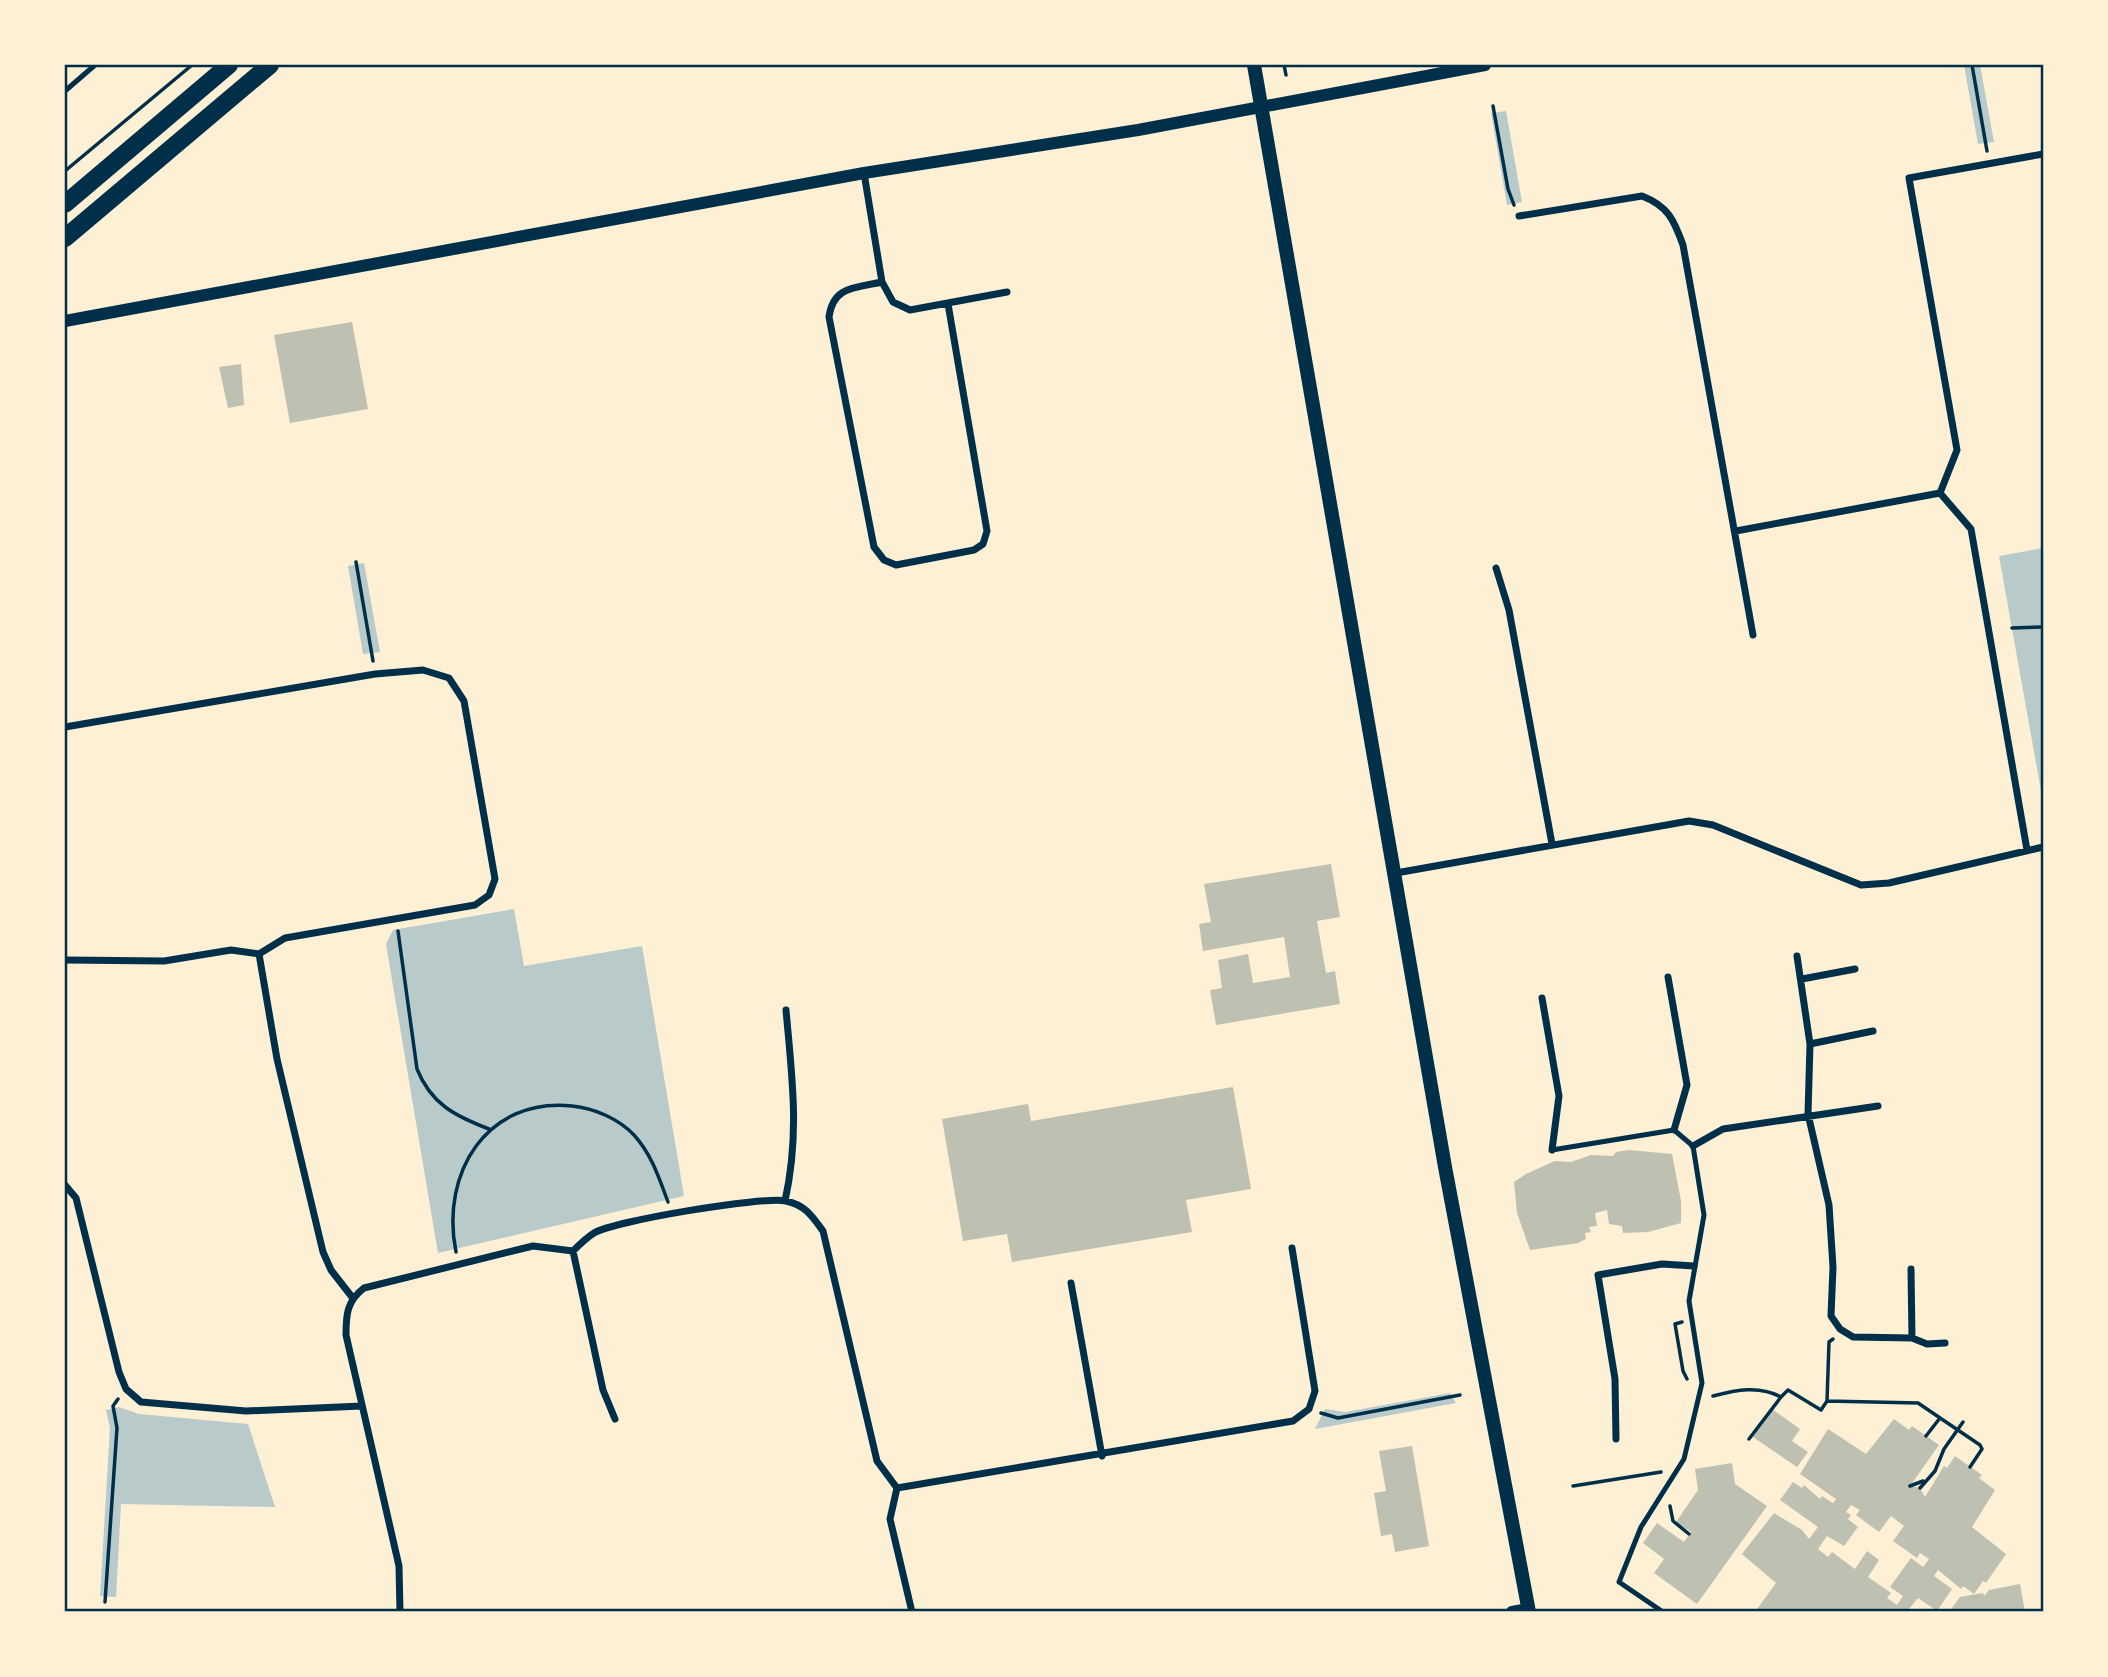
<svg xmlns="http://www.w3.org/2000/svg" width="2108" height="1677" viewBox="0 0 2108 1677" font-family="'Sofia Sans Condensed',sans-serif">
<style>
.green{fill:#b9caca}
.building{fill:#bec0b2;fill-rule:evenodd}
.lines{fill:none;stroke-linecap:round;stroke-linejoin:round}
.path{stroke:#003049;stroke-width:3.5}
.service{stroke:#003049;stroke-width:5}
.minor{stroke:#003049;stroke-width:7}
.tertiary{stroke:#003049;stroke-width:12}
.secondary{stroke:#003049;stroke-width:14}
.primary{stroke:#003049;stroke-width:18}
.neatline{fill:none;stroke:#003049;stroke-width:2.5}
</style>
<rect width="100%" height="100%" fill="#fdf0d5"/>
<path class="green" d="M 1964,65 L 1980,65 L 1994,142 L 1978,144 Z
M 1506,111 L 1522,202 L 1507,205 L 1491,113 Z
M 2043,548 L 2043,802 L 1999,556 Z
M 364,563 L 380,652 L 363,654 L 348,566 Z
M 514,909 L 524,966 L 642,946 L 684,1196 L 438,1253 L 386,944 L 393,930 Z
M 1450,1393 L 1456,1403 L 1315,1429 L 1325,1409 L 1345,1412 Z
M 119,1407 L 139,1414 L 248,1424 L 275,1507 L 121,1504 L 116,1597 L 100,1596 L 110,1428 L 106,1410 Z"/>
<path class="building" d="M 352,322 L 368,409 L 290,423 L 274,335 Z
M 241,364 L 244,405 L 228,408 L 219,367 Z
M 1331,864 L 1340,917 L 1317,921 L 1326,973 L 1335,971 L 1340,1004 L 1216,1025 L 1210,990 L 1222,988 L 1218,960 L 1248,954 L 1253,983 L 1290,977 L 1284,937 L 1203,951 L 1199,924 L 1211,922 L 1204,884 Z
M 1233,1087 L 1251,1189 L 1186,1200 L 1192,1232 L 1012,1262 L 1007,1234 L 963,1241 L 942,1119 L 1028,1104 L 1031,1121 Z
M 1629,1150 L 1672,1154 L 1681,1201 L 1681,1223 L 1648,1232 L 1623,1233 L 1622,1226 L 1609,1224 L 1607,1210 L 1595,1213 L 1597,1226 L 1589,1227 L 1591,1232 L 1585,1233 L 1586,1239 L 1578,1243 L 1530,1250 L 1517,1213 L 1514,1182 L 1526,1174 L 1555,1161 L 1571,1162 L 1591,1155 L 1613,1156 L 1616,1152 Z
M 1772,1409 L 1800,1429 L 1792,1441 L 1808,1452 L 1797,1467 L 1753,1437 Z
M 1894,1419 L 1909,1430 L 1912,1426 L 1939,1445 L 1910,1486 L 1920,1488 L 1925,1497 L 1944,1466 L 1947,1468 L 1955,1456 L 1982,1475 L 1979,1478 L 1995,1490 L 1972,1527 L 2006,1554 L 1986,1583 L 1983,1581 L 1974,1594 L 1963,1586 L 1961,1589 L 1938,1570 L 1934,1576 L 1952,1589 L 1937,1611 L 1918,1598 L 1909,1609 L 1913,1612 L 1755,1612 L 1776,1583 L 1742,1554 L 1774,1513 L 1802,1530 L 1809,1539 L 1818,1527 L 1780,1500 L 1793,1482 L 1802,1488 L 1804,1485 L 1820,1499 L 1822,1496 L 1833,1503 L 1836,1499 L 1800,1474 L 1828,1429 L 1866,1454 ZM 1851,1505 L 1860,1510 L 1856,1515 L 1879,1532 L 1891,1516 L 1904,1526 L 1893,1541 L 1917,1558 L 1920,1553 L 1929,1559 L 1923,1567 L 1911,1558 L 1890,1587 L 1903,1596 L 1897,1605 L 1887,1598 L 1891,1593 L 1868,1577 L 1879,1560 L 1867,1551 L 1855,1569 L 1832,1552 L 1828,1557 L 1818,1549 L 1827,1536 L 1844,1546 L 1858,1527 L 1848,1519 L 1851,1515 L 1846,1512 Z
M 1412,1446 L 1429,1546 L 1395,1552 L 1392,1534 L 1381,1536 L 1374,1493 L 1386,1491 L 1379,1451 Z
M 1732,1463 L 1735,1484 L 1767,1506 L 1697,1604 L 1654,1573 L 1664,1559 L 1643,1543 L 1657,1523 L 1684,1542 L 1691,1532 L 1676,1522 L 1698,1490 L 1695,1469 Z
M 2020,1584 L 2025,1612 L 1949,1612 L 1960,1597 L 1983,1593 L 1984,1596 L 1989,1590 Z"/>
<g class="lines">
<path class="path" d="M 1284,65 L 1286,75
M 1972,65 L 1987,151
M 1493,106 L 1508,189 L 1514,205
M 65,171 L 192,65
M 356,562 L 373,661
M 2012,628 L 2043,627
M 398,931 L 417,1069 C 431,1104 455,1116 489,1129
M 456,1252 C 440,1173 487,1097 572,1106 C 594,1108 619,1119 634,1135 C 652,1155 659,1178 668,1202
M 1682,1322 L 1675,1324 L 1683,1371 L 1687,1379
M 1713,1396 C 1736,1390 1759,1385 1781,1397 L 1788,1390 L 1821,1410 L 1827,1401 L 1918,1403 L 1980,1445 L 1982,1449 L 1970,1467
M 1827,1401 L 1829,1342 L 1833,1339
M 1321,1413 L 1338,1418 L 1460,1395
M 1926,1436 L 1940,1418
M 1749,1439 L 1781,1397
M 1573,1486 L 1661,1472
M 1910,1486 L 1923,1481
M 1920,1488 L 1935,1471 L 1944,1449 L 1963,1422
M 1670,1506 L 1673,1521 L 1689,1534
M 105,1602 L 117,1428 L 113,1406 L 118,1399"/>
<path class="service" d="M 65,91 L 95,65
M 1552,1150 L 1674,1130 L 1693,1146 L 1704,1215 L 1689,1301 L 1702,1383 L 1684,1459 L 1641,1527 L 1619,1582 L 1663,1612"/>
<path class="minor" d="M 864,173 L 882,282 L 893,302 L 910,310 L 1007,292
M 1519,216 L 1642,196 C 1668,206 1674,220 1683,245 L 1753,635
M 882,282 C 855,288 833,286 829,317 L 874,547 L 884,560 L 896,565 L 974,550 L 983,544 L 987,531 L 948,304
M 1736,531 L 1940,493
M 1496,568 L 1509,610 L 1552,844
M 65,727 L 375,674 L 423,670 L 449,678 L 464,701 L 495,879 L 489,895 L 475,905 L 285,938 L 259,954
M 2027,850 L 1971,529 L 1940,493 L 1957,450 L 1909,178 L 2043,154
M 1396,873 L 1689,821 L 1713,825 L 1861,885 L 1889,883 L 2043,847
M 1797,956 L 1810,1044 L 1808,1114 L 1829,1205 L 1833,1267 L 1831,1316 L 1840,1329 L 1853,1337 L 1912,1338 L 1927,1344 L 1945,1343
M 65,960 L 164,961 L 231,950 L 259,954 L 277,1059 L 323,1252 L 331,1270 L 352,1297
M 1668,977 L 1687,1085 L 1674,1130
M 1802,979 L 1855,969
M 1542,998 L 1559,1096 L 1552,1150
M 1810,1044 L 1873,1031
M 1693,1146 L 1723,1129 L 1878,1106
M 65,1185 L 76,1198 L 119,1372 L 126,1389 L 141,1402 L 246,1411 L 362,1406
M 785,1201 C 800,1133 792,1078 786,1010
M 573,1251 L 603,1390 L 615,1419
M 1911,1269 L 1912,1338
M 1071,1283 L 1102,1456
M 1616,1439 L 1615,1379 L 1598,1275 L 1662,1264 L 1694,1266
M 897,1488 L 1293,1421 L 1309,1409 L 1315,1391 L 1292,1248
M 400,1612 L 399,1566 L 346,1335 C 346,1314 347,1301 364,1288 L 533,1246 L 573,1251 C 579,1245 586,1238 594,1233 C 613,1221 763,1196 786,1201 C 805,1205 812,1216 823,1231 L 877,1461 L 897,1488 L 890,1519 L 912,1612"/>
<path class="tertiary" d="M 65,321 L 864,173 L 1138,130 L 1485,65
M 1512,1612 L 1528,1609"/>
<path class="secondary" d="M 1254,65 L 1445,1167 L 1529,1612"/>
<path class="primary" d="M 65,204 L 229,65
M 65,238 L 270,65"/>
</g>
<rect width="2108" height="1677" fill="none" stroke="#fdf0d5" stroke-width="133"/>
<rect x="66" y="66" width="1976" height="1544" class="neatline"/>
</svg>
